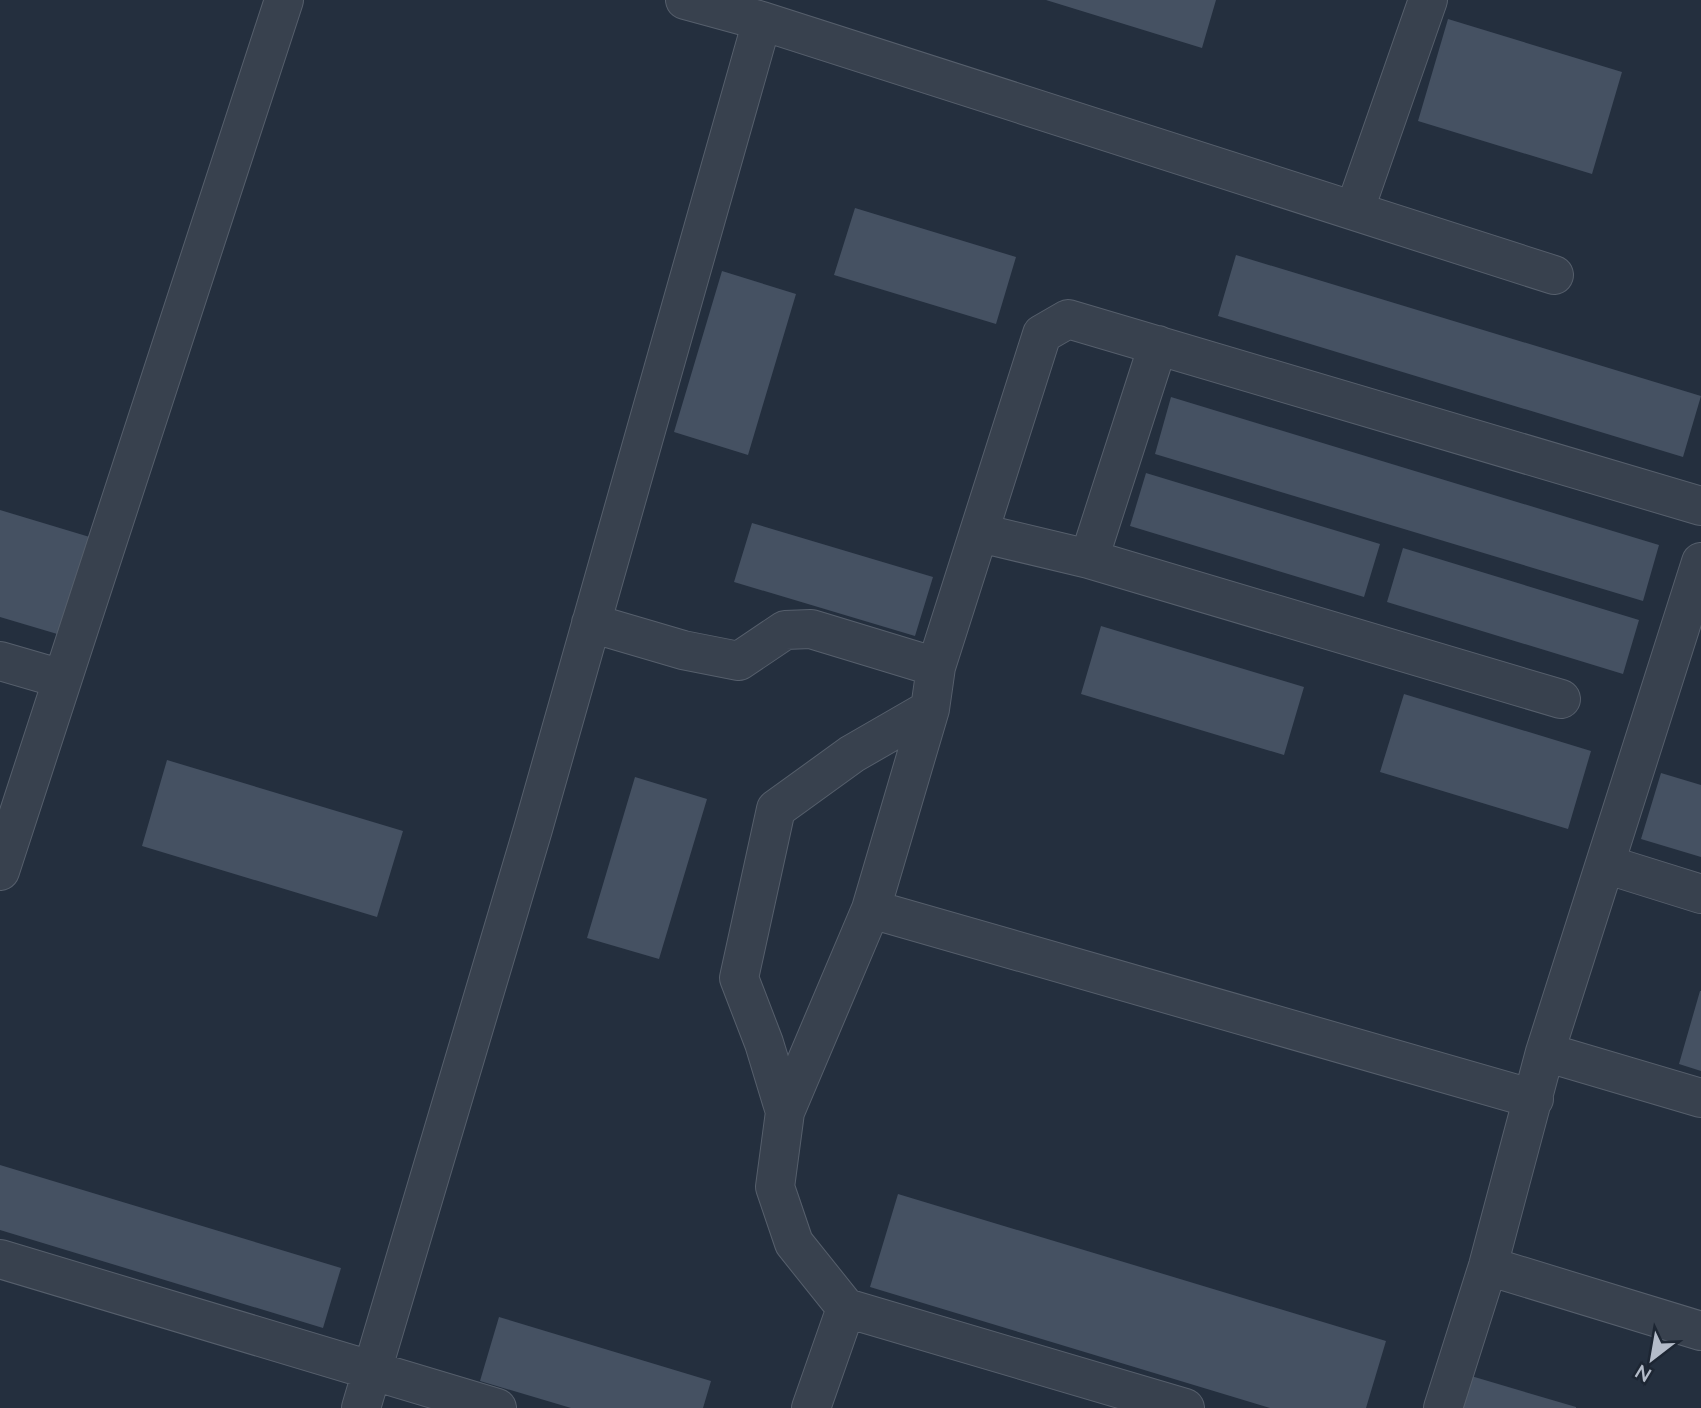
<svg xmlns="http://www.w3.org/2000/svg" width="1701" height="1408" viewBox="0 0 1701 1408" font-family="Lato,sans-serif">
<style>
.building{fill:#455162}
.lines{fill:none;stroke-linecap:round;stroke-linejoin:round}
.minor-casing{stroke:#565f6c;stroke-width:40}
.minor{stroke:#38414e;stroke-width:38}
</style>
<rect width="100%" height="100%" fill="#242f3e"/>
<path class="building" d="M 1046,0 L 1216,0 L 1202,48 Z
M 1448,19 L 1622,72 L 1592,174 L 1418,121 Z
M 855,208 L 1016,257 L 996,324 L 834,275 Z
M 1236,255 L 1701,396 L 1683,457 L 1218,316 Z
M 722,271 L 796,294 L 748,455 L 674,432 Z
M 1171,397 L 1659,545 L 1643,601 L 1155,454 Z
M 1146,473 L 1380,544 L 1364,597 L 1130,526 Z
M 0,510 L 93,538 L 64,636 L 0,617 Z
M 752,523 L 933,577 L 915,636 L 734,582 Z
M 1403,548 L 1639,620 L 1623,674 L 1387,602 Z
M 1101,626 L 1304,687 L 1284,755 L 1081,694 Z
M 1404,694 L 1591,751 L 1568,829 L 1380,772 Z
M 167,760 L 403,831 L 377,917 L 142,846 Z
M 1661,773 L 1701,785 L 1701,857 L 1641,839 Z
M 635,777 L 707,799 L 659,959 L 587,938 Z
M 1700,991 L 1701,991 L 1701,1071 L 1679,1064 Z
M 0,1165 L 341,1268 L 323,1328 L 0,1230 Z
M 898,1194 L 1386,1341 L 1366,1408 L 1270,1408 L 870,1287 Z
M 499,1317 L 711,1381 L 703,1408 L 571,1408 L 480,1381 Z
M 1461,1373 L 1576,1407 L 1576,1408 L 1450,1408 Z"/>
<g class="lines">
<g class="minor-casing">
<path id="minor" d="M 685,0 L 762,21 L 1554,275
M 1355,209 L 1428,0
M 980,533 L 1089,559 L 1158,345
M 1089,559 L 1561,699
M 591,623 L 683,650 L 739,661 L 785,630 L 811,629 L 936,667
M 0,661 L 62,679
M 1605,864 L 1701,894
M 0,871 L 284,0
M 871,909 L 1534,1099
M 1545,1052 L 1701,1098
M 785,1112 L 764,1043 L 739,978 L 776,809 L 852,754 L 930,709
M 0,1259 L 497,1408
M 1488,1266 L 1701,1331
M 846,1308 L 1185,1408
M 361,1408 L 533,829 L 762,21
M 811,1408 L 846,1308 L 794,1243 L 775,1187 L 785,1112 L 871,909 L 930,709 L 936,667 L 1042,334 L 1068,319 L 1701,506
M 1443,1408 L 1488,1266 L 1545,1052 L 1701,562"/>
</g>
<use href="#minor" class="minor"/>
</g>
<g transform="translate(1652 1359) rotate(211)" stroke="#1d2633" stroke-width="5" paint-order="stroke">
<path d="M0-5L12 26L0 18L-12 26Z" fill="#b4bcc9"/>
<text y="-10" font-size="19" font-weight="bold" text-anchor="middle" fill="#b4bcc9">N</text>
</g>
</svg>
